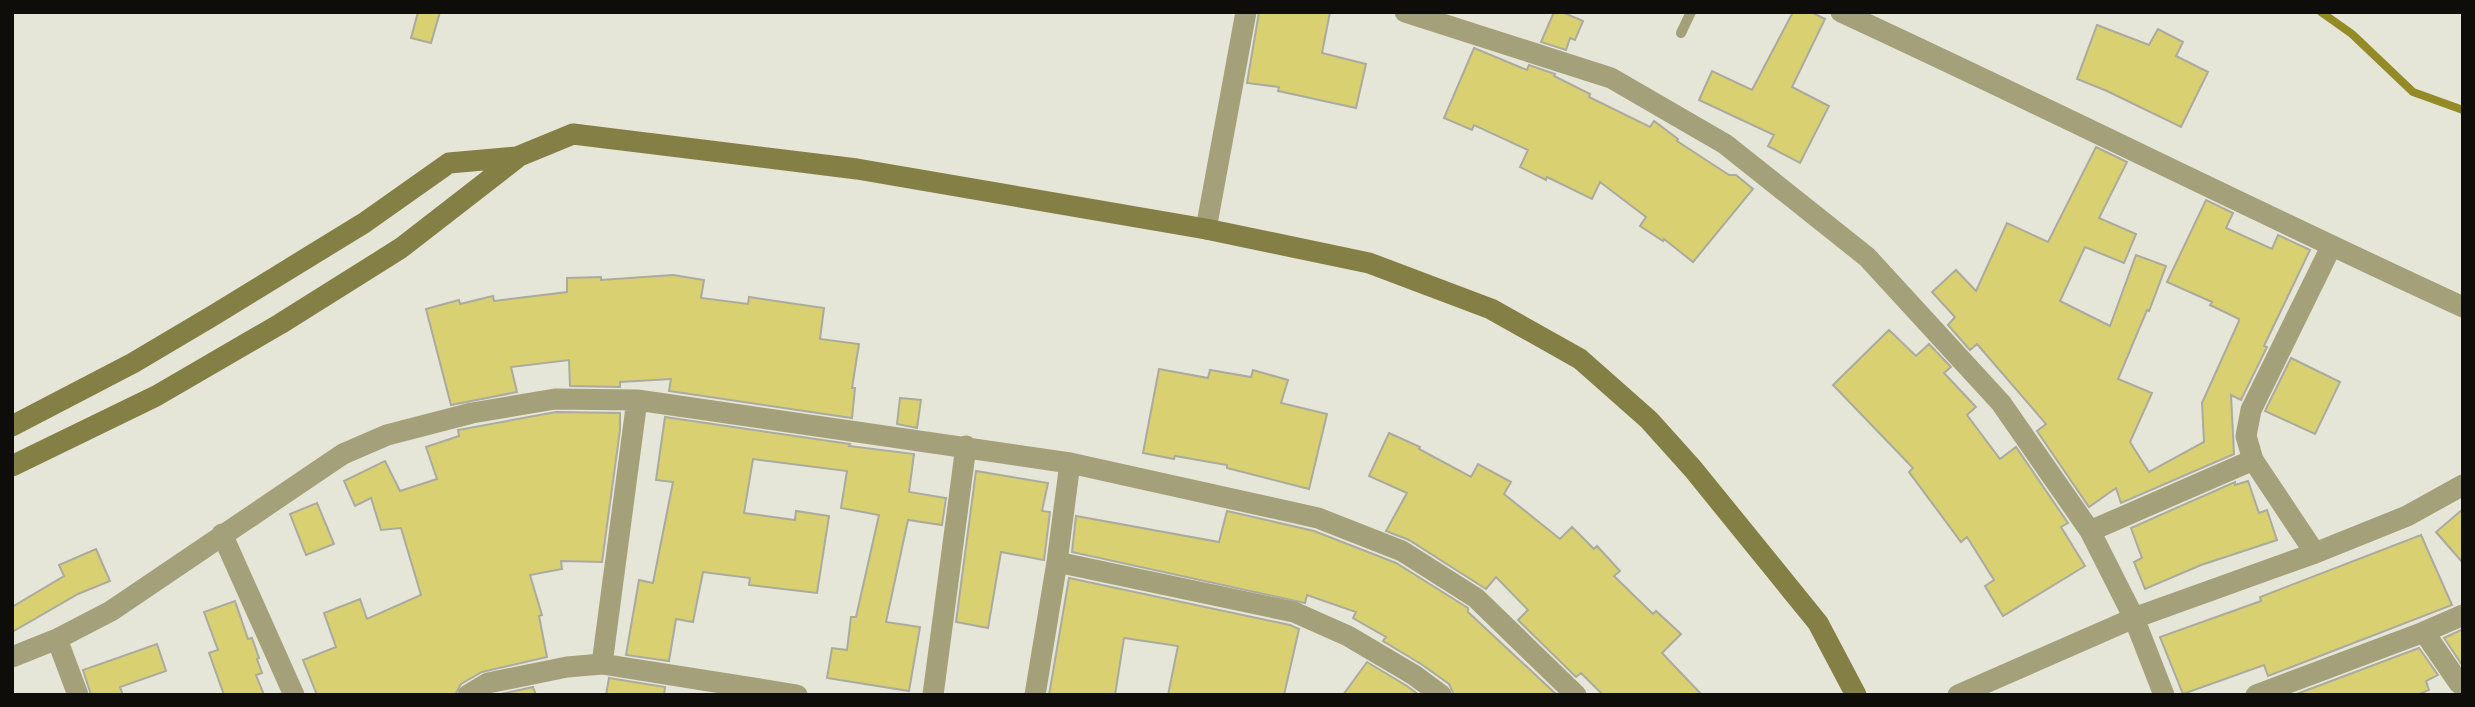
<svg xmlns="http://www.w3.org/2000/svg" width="2475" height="707" viewBox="0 0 2475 707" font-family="'Titillium Web',sans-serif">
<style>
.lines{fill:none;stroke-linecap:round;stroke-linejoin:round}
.stream{stroke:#948b26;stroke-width:8}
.building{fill:#d9d171;stroke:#abaa9e;stroke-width:2}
.lane{stroke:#a3a07a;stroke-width:10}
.street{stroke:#a3a07a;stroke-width:21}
.secondary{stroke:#847f44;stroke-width:21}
</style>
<rect width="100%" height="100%" fill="#e5e5d8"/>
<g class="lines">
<path class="stream" d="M 2321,12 L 2352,34 L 2413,92 L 2463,110"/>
</g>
<path class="building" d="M 418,12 L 440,12 L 431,43 L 411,38 Z
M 1259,12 L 1330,12 L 1322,53 L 1366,64 L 1356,108 L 1278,91 L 1279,87 L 1247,83 Z
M 1554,12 L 1562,12 L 1583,21 L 1575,40 L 1570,38 L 1566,50 L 1541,42 Z
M 1793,12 L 1811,12 L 1825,19 L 1792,87 L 1829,106 L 1800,163 L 1768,146 L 1774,135 L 1699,100 L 1712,71 L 1752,90 Z
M 2097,25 L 2149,45 L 2158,29 L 2183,42 L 2176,56 L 2208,72 L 2181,127 L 2107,91 L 2077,79 Z
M 1474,48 L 1527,70 L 1529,65 L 1555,74 L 1554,76 L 1590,94 L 1589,97 L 1650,127 L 1654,121 L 1678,139 L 1677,141 L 1729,175 L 1736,175 L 1753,189 L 1693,262 L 1664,239 L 1663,241 L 1640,226 L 1646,217 L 1600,182 L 1592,199 L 1547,177 L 1546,180 L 1520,167 L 1528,150 L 1474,125 L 1472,130 L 1444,118 Z
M 2096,147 L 2127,162 L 2099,218 L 2136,234 L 2124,263 L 2085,247 L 2060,301 L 2110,326 L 2136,255 L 2166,266 L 2149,311 L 2147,310 L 2118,379 L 2152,393 L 2130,442 L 2149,472 L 2204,442 L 2202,403 L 2239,321 L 2239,319 L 2210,305 L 2212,302 L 2167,282 L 2206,200 L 2233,213 L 2226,228 L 2272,249 L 2278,235 L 2310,250 L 2264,346 L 2267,347 L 2241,400 L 2231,395 L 2234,454 L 2121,503 L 2116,488 L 2089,507 L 2037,431 L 2046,424 L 1977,344 L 1970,350 L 1948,325 L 1955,317 L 1932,292 L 1956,270 L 1976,291 L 2007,223 L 2048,242 Z
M 673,275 L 704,280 L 701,298 L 748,304 L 749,297 L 824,308 L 820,339 L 859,344 L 852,388 L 855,388 L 852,418 L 669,391 L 671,379 L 620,382 L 620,387 L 570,386 L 569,360 L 511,367 L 517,392 L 451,405 L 426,309 L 459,300 L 460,304 L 493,296 L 494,301 L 567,292 L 567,278 L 601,277 L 601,280 Z
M 1889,330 L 1916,356 L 1929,344 L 1951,367 L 1944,373 L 1976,407 L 1967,415 L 2000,459 L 2016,447 L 2068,523 L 2061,527 L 2085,566 L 2003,616 L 1985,586 L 1994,580 L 1967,537 L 1961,542 L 1909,472 L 1913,468 L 1833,385 Z
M 2291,358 L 2340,382 L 2315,434 L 2265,411 Z
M 1159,369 L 1208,378 L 1210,370 L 1251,377 L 1253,370 L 1288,380 L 1281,403 L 1327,414 L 1309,489 L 1227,468 L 1227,465 L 1175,456 L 1174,459 L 1143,453 Z
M 900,398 L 921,400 L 917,428 L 897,424 Z
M 556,412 L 620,413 L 620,430 L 602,562 L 561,561 L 562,569 L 530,575 L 542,615 L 539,616 L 547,657 L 482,672 L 461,684 L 455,695 L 317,695 L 303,660 L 336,647 L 324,613 L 360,599 L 367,619 L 421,595 L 401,528 L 381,530 L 371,498 L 355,506 L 344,481 L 385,461 L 400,491 L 437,479 L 426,447 L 459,436 L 458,430 Z
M 665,417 L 850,444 L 849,446 L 914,454 L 909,492 L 946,498 L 942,525 L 908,520 L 886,622 L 920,627 L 909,691 L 827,678 L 832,648 L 847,650 L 851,617 L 856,617 L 879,515 L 841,508 L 847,471 L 753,459 L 744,513 L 795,520 L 796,511 L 829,516 L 817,593 L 749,585 L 750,578 L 703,572 L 693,622 L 676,619 L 669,661 L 626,655 L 639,580 L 653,583 L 673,482 L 656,480 Z
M 1389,433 L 1420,447 L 1419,449 L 1471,477 L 1478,464 L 1511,482 L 1504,494 L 1560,539 L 1572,527 L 1594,549 L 1597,546 L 1620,571 L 1614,576 L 1653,614 L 1656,611 L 1681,634 L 1662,653 L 1702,695 L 1603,695 L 1581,673 L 1576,677 L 1518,620 L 1528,610 L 1496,577 L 1486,589 L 1409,540 L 1386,531 L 1407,493 L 1369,476 Z
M 976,471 L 1048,483 L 1042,511 L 1050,512 L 1044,560 L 1001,552 L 988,628 L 956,622 Z
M 2248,481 L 2259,513 L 2267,510 L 2277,540 L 2201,565 L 2145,589 L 2134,562 L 2142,558 L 2131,528 L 2235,482 L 2235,485 Z
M 317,503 L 334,544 L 306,555 L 290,514 Z
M 2463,509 L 2463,563 L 2436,532 Z
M 1227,511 L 1314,531 L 1396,563 L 1468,608 L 1468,612 L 1557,695 L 1454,695 L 1449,684 L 1421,664 L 1383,641 L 1386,637 L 1353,618 L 1356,612 L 1307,595 L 1305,603 L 1072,552 L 1076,516 L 1219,542 Z
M 2421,535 L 2452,605 L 2268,676 L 2264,665 L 2183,694 L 2160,637 L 2261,601 L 2260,597 Z
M 96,549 L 110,581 L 78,594 L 12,632 L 12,607 L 64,576 L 59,565 Z
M 1069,578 L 1290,625 L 1299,629 L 1284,695 L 1168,695 L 1178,646 L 1124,638 L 1115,695 L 1049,695 Z
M 235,601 L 248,639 L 252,638 L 259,658 L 257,659 L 262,673 L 256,675 L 264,695 L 224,695 L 209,653 L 218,650 L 204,612 Z
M 2463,629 L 2463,664 L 2462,665 L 2444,638 Z
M 157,644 L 166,671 L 120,687 L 123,695 L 91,695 L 83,670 Z
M 2419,648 L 2438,675 L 2426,681 L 2429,690 L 2417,695 L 2294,695 Z
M 1367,662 L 1407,686 L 1419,695 L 1343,695 Z
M 609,678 L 665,687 L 664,695 L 606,695 Z
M 533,687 L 536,695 L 496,695 Z"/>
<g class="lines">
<path class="lane" d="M 1681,33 L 1691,12"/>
<path class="street" d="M 1405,12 L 1611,78 L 1725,144 L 1867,257 L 2001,403 L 2090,531 L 2134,618 L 2164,695
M 1841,12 C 2049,108 2254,211 2463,307
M 1206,229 L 1246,12
M 2090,531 L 2253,460
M 222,534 L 294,695
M 2315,553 L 2253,460 L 2246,436 L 2251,410 L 2331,247
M 1057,562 L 1294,612 L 1348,636 L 1414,675 L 1441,695
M 2424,632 L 2459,683 L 2463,686
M 57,639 L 78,695
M 12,657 L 57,639 L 111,611 L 343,454 L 387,435 L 472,413 L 555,399 L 637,400 L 1070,463 L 1318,518 L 1402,551 L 1476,598 L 1576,695
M 602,664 L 637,400
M 468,695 L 488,683 L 567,667 L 602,664 L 797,695
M 933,695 L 966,446
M 1035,695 L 1057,562 L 1070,463
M 1958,695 L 2134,618 L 2315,553 L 2407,516 L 2463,485
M 2256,695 L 2424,632 L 2463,615"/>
<path class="secondary" d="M 12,426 L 133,363 L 214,315 L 364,223 L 449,163 L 517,157 L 573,134 L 857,169 L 1206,229 L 1369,263 L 1491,309 L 1580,359 L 1649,420 L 1693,469 L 1818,623 L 1856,695
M 12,466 L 156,396 L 280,324 L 401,248 L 517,158"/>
</g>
<rect width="2475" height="707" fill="none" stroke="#0e0d09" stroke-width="28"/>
</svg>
